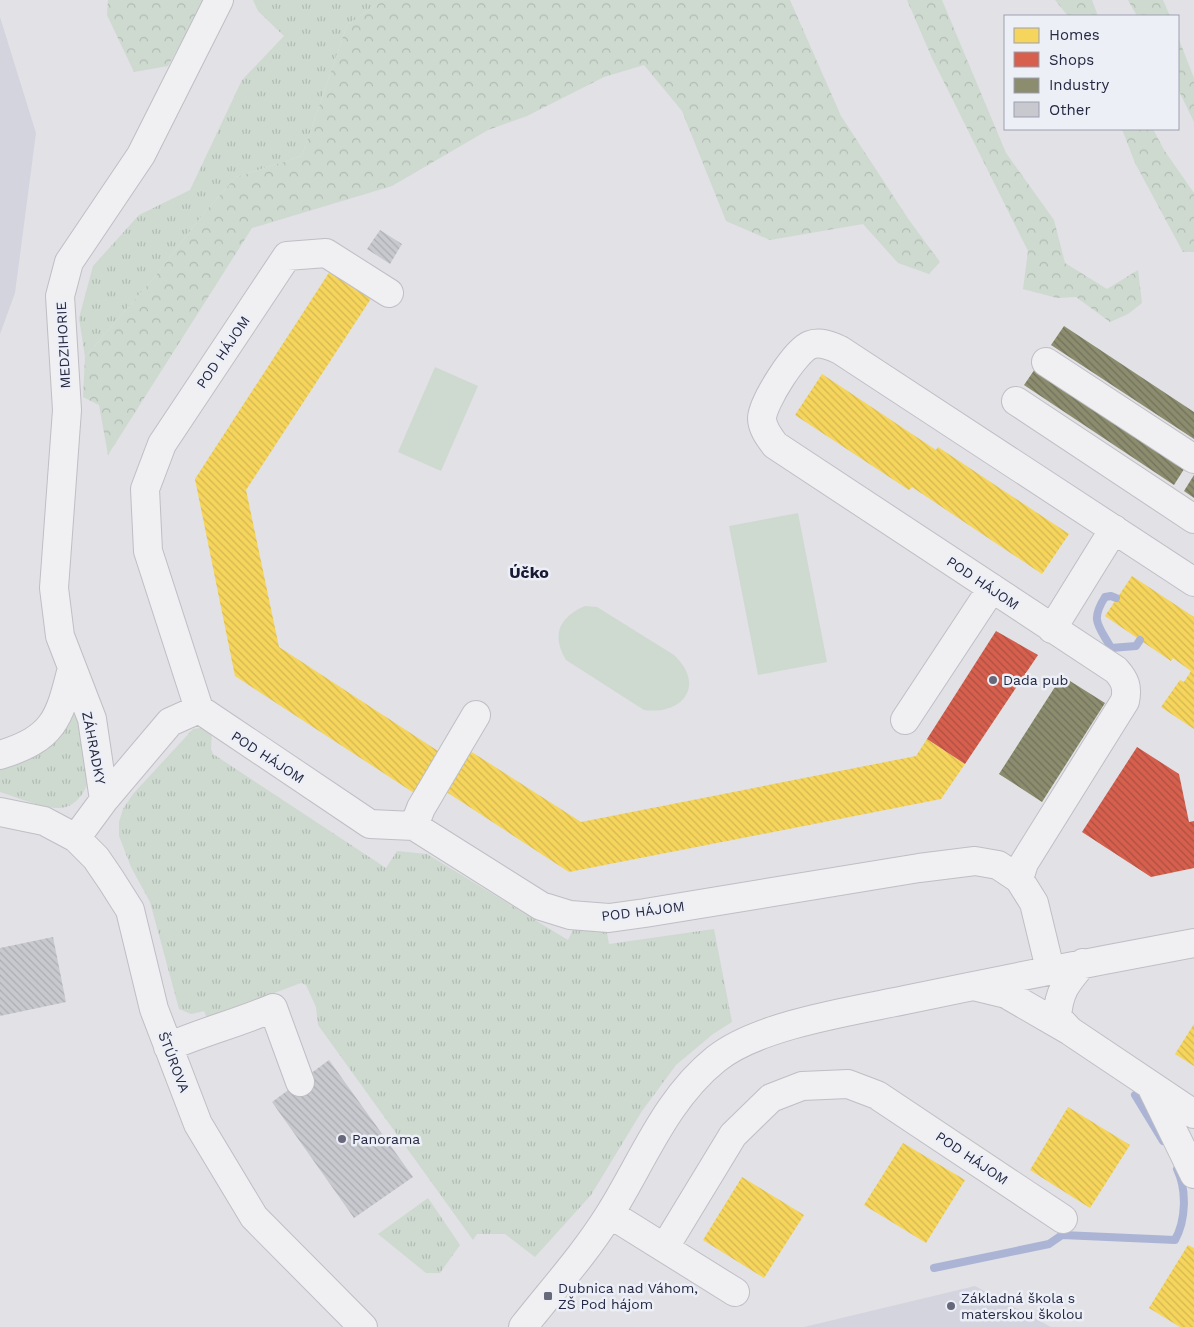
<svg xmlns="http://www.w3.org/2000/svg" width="1194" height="1327" viewBox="0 0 1194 1327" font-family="'Work Sans',sans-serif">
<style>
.built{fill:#d4d4df}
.grass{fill:url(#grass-tufts)}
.forest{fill:url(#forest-crowns)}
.green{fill:#cedad0}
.homes{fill:url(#homes-back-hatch)}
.shops{fill:url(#shops-back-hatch)}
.industry{fill:url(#industry-back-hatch)}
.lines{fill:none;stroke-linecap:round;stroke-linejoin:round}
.stream{stroke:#abb4d5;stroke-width:8}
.building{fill:url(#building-back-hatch)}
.minor-casing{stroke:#bebec4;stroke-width:30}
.minor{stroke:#f0f0f3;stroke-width:28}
.poi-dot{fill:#67697b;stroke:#edeff7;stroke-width:2}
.labels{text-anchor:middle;stroke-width:5;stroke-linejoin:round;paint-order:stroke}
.street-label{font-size:14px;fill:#252842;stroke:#edeff7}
.poi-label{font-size:14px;fill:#252842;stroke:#edeff7;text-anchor:start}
.quarter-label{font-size:16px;font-weight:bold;fill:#181932;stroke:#edeff7}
</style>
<defs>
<pattern id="grass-tufts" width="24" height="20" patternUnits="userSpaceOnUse" patternTransform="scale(1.25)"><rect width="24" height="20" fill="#cedad0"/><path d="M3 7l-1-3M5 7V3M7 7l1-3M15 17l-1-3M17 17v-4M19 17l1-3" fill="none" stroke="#b1bbb4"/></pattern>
<pattern id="forest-crowns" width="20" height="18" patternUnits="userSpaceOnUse" patternTransform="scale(1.25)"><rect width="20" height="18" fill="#cedad0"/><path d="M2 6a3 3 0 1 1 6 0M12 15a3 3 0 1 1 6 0" fill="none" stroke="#b1bbb4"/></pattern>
<pattern id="homes-back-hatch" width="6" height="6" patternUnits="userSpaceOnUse" patternTransform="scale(1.25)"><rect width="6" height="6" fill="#f6d55c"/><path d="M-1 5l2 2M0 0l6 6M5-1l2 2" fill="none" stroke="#d3b751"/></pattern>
<pattern id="shops-back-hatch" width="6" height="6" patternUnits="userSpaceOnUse" patternTransform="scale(1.25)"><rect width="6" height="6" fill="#d6604d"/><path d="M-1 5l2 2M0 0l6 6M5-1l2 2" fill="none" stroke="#ad4f42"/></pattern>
<pattern id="industry-back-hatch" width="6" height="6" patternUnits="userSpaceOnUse" patternTransform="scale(1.25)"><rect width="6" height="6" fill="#8c8c6e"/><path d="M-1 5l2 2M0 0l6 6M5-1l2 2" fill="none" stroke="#72725c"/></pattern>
<pattern id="building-back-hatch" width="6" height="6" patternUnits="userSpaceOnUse" patternTransform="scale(1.25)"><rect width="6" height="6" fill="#c8c8cf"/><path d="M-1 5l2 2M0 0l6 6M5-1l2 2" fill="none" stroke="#acacb3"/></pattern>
</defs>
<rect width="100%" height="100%" fill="#e1e1e6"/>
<path class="built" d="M 0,17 L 36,133 L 15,293 L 0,334 Z
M 975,1286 L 1051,1327 L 804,1327 Z"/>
<path class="grass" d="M 253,0 L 384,0 L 347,25 L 302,156 L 236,177 L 204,213 L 157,274 L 85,357 L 79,318 L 93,266 L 139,215 L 190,190 L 242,80 L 284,36 L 258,11 Z
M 75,696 C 79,713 91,753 91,768 C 90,785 79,807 60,808 C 44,809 16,797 0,792 L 0,762 Z
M 205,727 L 212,732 L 211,749 L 213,754 L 386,868 L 397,851 L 427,854 L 568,940 L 578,920 L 605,922 L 609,944 L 714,929 L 732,1022 L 713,1034 L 676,1065 L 642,1111 L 591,1195 L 535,1257 L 505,1234 L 477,1234 L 473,1240 L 318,1025 L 316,1007 L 306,985 L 301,983 L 207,1018 L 204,1011 L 191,1014 L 179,1009 L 150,902 L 131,867 L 119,836 L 119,822 L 123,809 L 133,794 L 193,729 Z
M 428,1198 L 460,1245 L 440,1273 L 426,1273 L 378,1234 Z"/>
<path class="forest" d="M 108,0 L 205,0 L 168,66 L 134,72 L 107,15 Z
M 384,0 L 790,0 L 841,116 L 909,220 L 940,262 L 929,274 L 898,263 L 863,224 L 770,240 L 726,221 L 682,111 L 644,65 L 604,77 L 527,116 L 488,130 L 392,186 L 252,228 L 108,455 L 99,405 L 83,397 L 85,357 L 157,274 L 204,213 L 236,177 L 302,156 L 347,25 Z
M 907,0 L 942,0 L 1006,153 L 1054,220 L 1065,263 L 1107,289 L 1138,270 L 1142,303 L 1128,314 L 1110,322 L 1076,297 L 1057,298 L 1023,289 L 1028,251 L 932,58 Z
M 1055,0 L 1092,0 L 1098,16 L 1068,16 Z
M 1128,0 L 1163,0 L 1170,16 L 1137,16 Z
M 1178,37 L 1194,78 L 1194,122 L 1178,89 Z
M 1122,129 L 1153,129 L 1164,150 L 1194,193 L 1194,252 L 1183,252 L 1135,163 Z"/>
<path class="green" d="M 435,367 L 478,386 L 441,471 L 398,452 Z
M 798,513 L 827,662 L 758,675 L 729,526 Z
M 585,606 L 597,607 L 674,655 C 706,685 683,715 644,710 L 566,660 C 551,635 559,617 585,606 Z"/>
<path class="homes" d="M 332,268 L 374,294 L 246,490 L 279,647 L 441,753 L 414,793 L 235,676 L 195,479 Z
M 822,374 L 936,450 L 938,447 L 1069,534 L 1042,574 L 912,487 L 909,490 L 795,415 Z
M 1132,576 L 1194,617 L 1194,729 L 1161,707 L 1180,680 L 1184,682 L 1191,671 L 1173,658 L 1171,661 L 1105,616 Z
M 927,739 L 965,764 L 941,799 L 569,872 L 442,789 L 467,749 L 581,822 L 916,756 Z
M 1194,1024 L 1194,1066 L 1175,1054 Z
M 1068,1107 L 1130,1145 L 1090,1208 L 1030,1170 Z
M 903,1143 L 965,1180 L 926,1243 L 864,1205 Z
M 742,1177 L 804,1215 L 764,1278 L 703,1240 Z
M 1188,1245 L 1194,1248 L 1194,1327 L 1180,1327 L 1149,1308 Z"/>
<path class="shops" d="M 996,631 L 1038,655 L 965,764 L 927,739 Z
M 1137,747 L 1179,774 L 1189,822 L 1194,821 L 1194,868 L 1151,877 L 1082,832 Z"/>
<path class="industry" d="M 1064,326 L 1194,412 L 1194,439 L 1051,345 Z
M 1037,366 L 1186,466 L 1174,485 L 1024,385 Z
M 1194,475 L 1194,498 L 1184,491 Z
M 1062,676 L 1105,703 L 1042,802 L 999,774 Z"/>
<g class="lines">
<path class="stream" d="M 1116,598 L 1111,596 L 1105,597 C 1090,621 1098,624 1111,648 L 1136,646 L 1140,640
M 1135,1095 L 1163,1141
M 934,1268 L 1049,1244 L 1062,1235 L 1175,1240 C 1186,1220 1187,1190 1177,1169"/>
</g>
<path class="building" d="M 380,230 L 402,244 L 390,264 L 367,249 Z
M 53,937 L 66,1002 L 0,1016 L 0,948 Z
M 329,1060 L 413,1177 L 354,1218 L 272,1102 Z"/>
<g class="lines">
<g class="minor-casing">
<path id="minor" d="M 389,293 L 326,253 L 287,256 L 162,444 L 145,489 L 148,551 L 199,709 L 370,824 L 414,826 L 541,906 L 570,915 L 609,918 L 645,913 L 919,868 L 975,861 L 998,865 L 1019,879 L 1034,903 L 1050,969
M 1046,362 L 1194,459
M 1016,401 L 1194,519
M 1052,629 L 1114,529
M 905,720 L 992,588
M 0,755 C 54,738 59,720 72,668
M 104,800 L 92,719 L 60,636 L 54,588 L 67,410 L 60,296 L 69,262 L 141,155 L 219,0
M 0,812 L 44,821 L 76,838 L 96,858 L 111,880 L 130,910 L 154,1009 L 198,1124 L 254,1217 L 363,1327
M 414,826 L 421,808 L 476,715
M 76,838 L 104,800 L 170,722 L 199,709
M 1019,879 L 1024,863 L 1125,701 C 1128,687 1125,680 1116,670 L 775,445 C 769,437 762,428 762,418 C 763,402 795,351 810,345 C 820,341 831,346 840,350 L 1194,582
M 977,987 L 1006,994 L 1070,1031 L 1194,1114
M 1070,1031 L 1057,1017 C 1059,991 1066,983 1083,963
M 168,1047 C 202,1032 238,1023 273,1008 L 300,1082
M 1151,1086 L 1194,1174
M 610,1214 L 735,1292
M 665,1247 L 733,1135 L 771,1098 L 802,1086 L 848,1084 L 877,1095 L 1063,1219
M 523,1327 C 552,1290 584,1255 609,1215 C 643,1161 665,1100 716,1059 C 758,1025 852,1011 905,1000 C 1001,980 1097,961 1194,943"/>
</g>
<use href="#minor" class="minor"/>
</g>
<g class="poi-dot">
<circle cx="993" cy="680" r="5"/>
<circle cx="342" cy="1139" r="5"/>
<rect x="543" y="1291" width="10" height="10" rx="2.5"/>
<circle cx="951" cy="1306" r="5"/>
</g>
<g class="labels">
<g class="street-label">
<text transform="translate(63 345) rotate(-93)" y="5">MEDZIHORIE</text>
<text transform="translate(223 352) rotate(-56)" y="5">POD HÁJOM</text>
<text transform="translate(983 583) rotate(34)" y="5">POD HÁJOM</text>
<text transform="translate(94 748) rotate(79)" y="5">ZÁHRADKY</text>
<text transform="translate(268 757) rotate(33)" y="5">POD HÁJOM</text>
<text transform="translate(643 911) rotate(-7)" y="5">POD HÁJOM</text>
<text transform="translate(174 1062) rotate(69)" y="5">ŠTÚROVA</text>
<text transform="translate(972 1158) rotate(34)" y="5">POD HÁJOM</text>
</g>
<g class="poi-label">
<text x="1003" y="685">Dada pub</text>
<text x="352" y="1144">Panorama</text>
<text x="558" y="1293">Dubnica nad Váhom,<tspan x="558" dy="16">ZŠ Pod hájom</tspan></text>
<text x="961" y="1303">Základná škola s<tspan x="961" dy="16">materskou školou</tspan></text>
</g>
<g class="quarter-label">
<text x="529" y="578">Účko</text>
</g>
</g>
<rect x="1004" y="15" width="175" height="115" fill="#edeff7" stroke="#9d9faf"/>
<rect x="1014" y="28" width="25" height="15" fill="#f6d55c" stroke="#9d9faf"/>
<text x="1049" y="40" font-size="15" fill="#252842">Homes</text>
<rect x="1014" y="52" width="25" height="15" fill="#d6604d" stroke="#9d9faf"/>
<text x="1049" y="65" font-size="15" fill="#252842">Shops</text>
<rect x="1014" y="78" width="25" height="15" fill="#8c8c6e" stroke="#9d9faf"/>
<text x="1049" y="90" font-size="15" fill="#252842">Industry</text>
<rect x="1014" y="102" width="25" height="15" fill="#c8c8cf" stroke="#9d9faf"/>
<text x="1049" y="115" font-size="15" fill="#252842">Other</text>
</svg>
